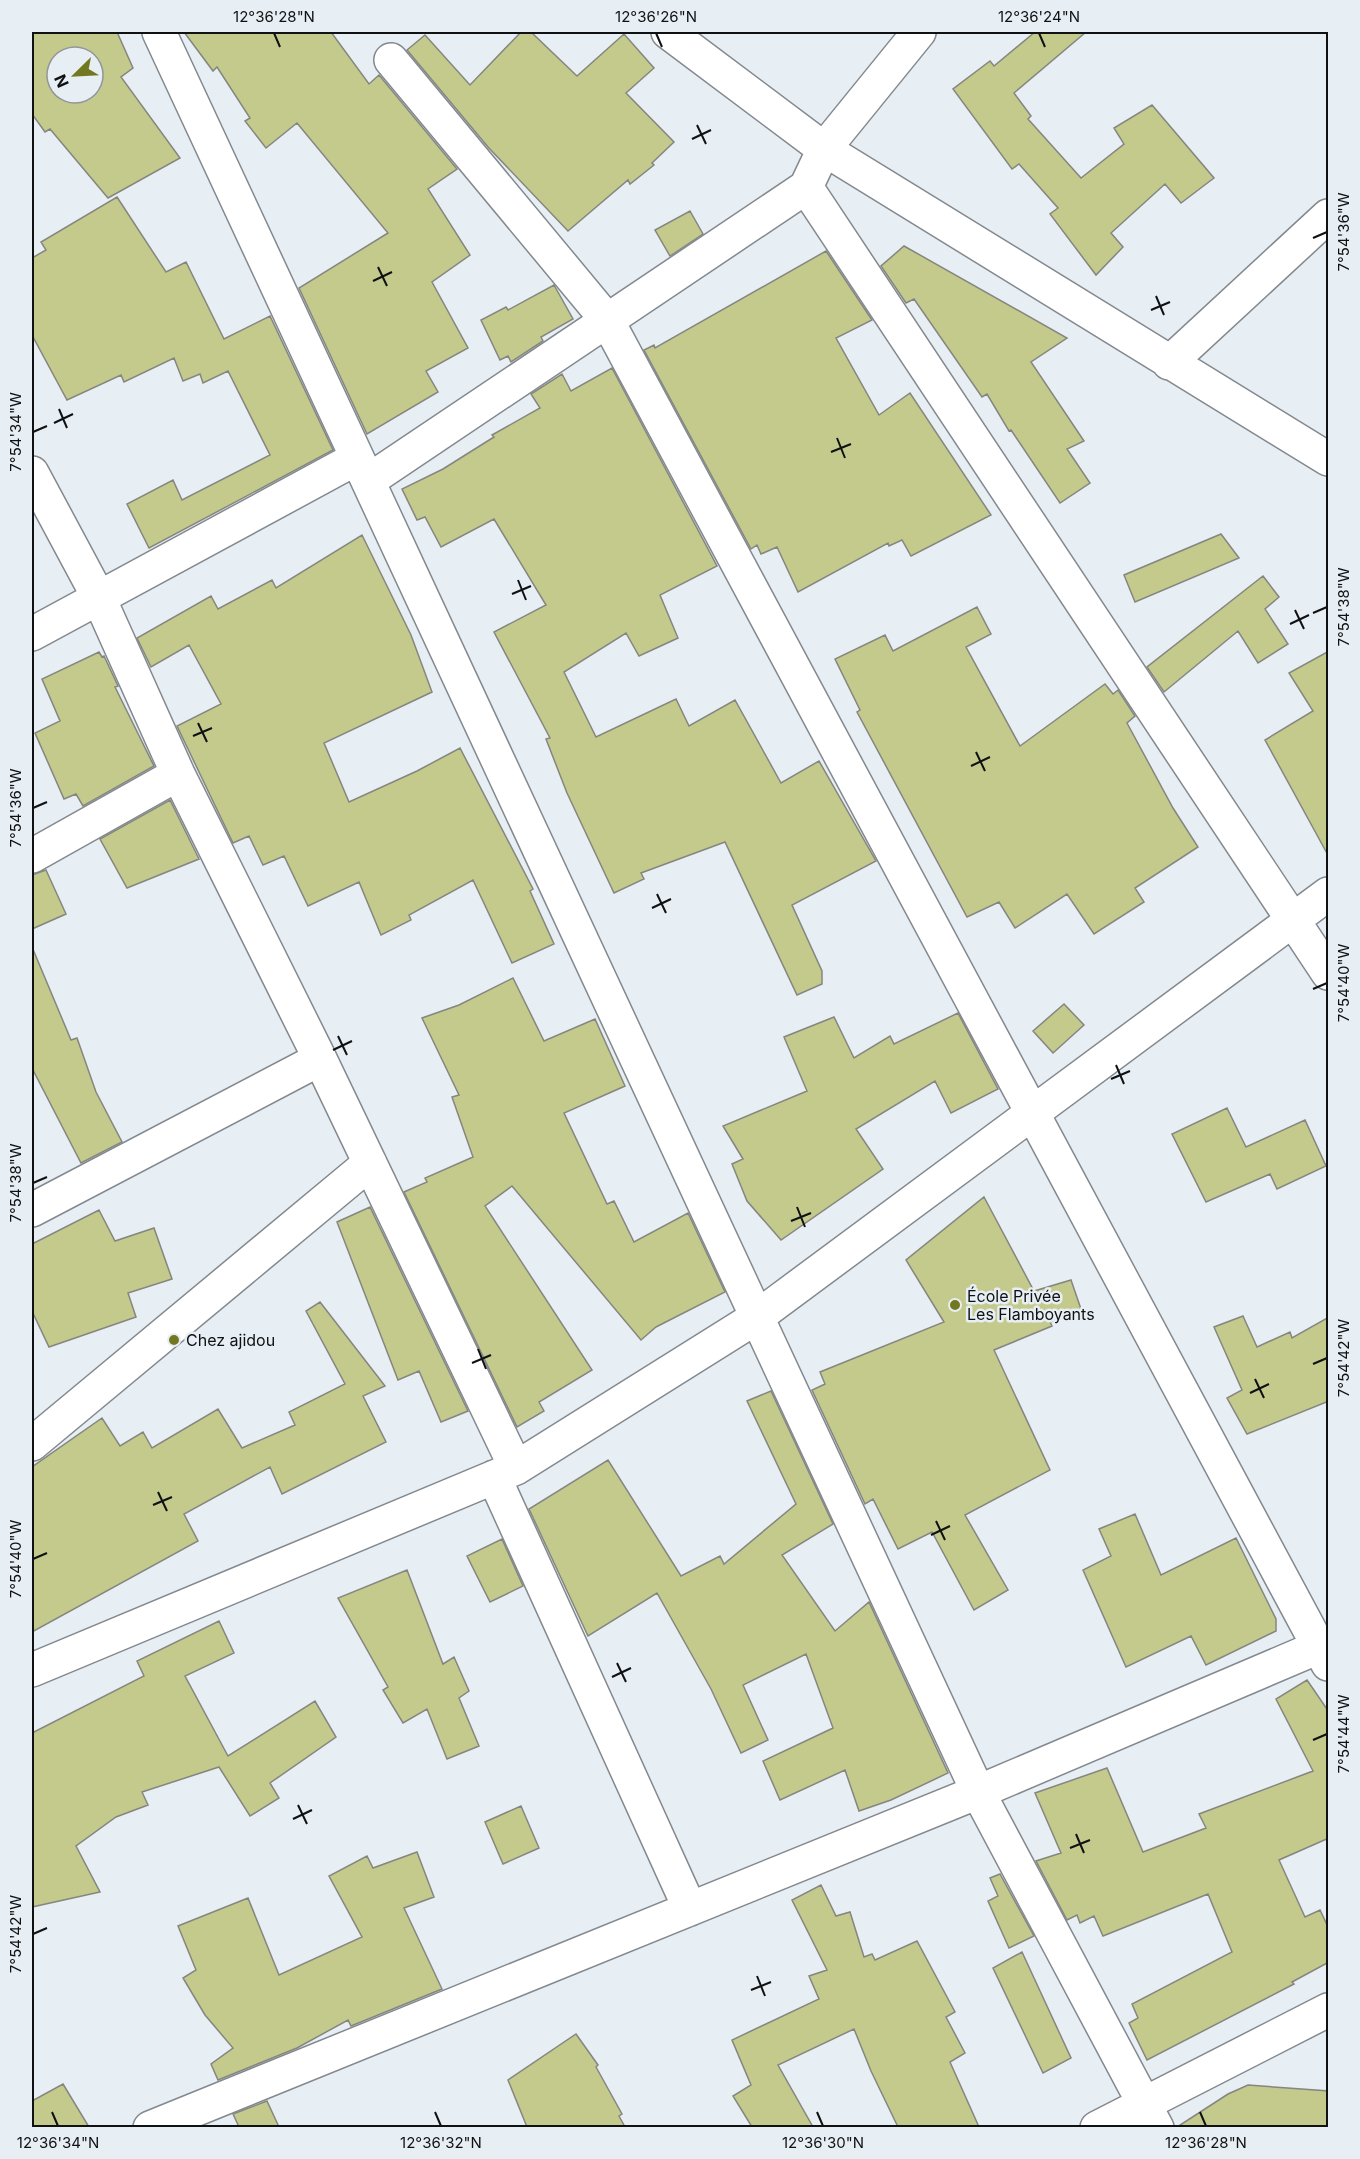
<svg xmlns="http://www.w3.org/2000/svg" width="1360" height="2159" viewBox="0 0 1360 2159" font-family="Inter,sans-serif">
<style>
.building{fill:#c3ca8c;stroke:#85867f;stroke-width:1.5;fill-rule:evenodd}
.lines{fill:none;stroke-linecap:round;stroke-linejoin:round}
.minor-casing{stroke:#83898e;stroke-width:36}
.minor{stroke:#fff;stroke-width:33}
.ticks{fill:none;stroke:#0f1113;stroke-width:2}
.poi-dot{fill:#727822;stroke:#e7eef4;stroke-width:2}
.labels{text-anchor:middle;stroke-width:5;stroke-linejoin:round;paint-order:stroke}
.poi-label{font-size:16px;fill:#0f1113;stroke:#e7eef4;text-anchor:start}
.neatline{fill:none;stroke:#0f1113;stroke-width:2}
.ticks-label{font-size:15px;text-anchor:middle;fill:#0f1113}
</style>
<rect width="100%" height="100%" fill="#e7eef4"/>
<path class="building" d="M 32,32 L 117,32 L 133,68 L 121,77 L 180,158 L 108,198 L 50,129 L 45,132 L 32,114 ZM 57,57 L 93,57 L 93,93 L 57,93 Z
M 184,32 L 331,32 L 369,84 L 379,75 L 457,169 L 428,189 L 470,255 L 432,282 L 468,348 L 426,371 L 438,392 L 367,434 L 299,288 L 388,233 L 297,123 L 266,148 L 245,121 L 250,118 L 217,67 L 213,71 Z
M 521,32 L 531,32 L 577,76 L 624,34 L 654,68 L 626,93 L 674,142 L 652,163 L 654,165 L 630,184 L 628,180 L 568,231 L 488,147 L 407,50 L 425,35 L 470,85 Z
M 1035,32 L 1086,32 L 1014,93 L 1031,116 L 1028,119 L 1081,178 L 1124,144 L 1114,128 L 1152,105 L 1214,178 L 1181,203 L 1165,184 L 1111,233 L 1123,247 L 1096,275 L 1050,214 L 1058,208 L 1019,164 L 1012,169 L 953,89 L 990,61 L 994,66 Z
M 117,197 L 166,272 L 186,262 L 224,339 L 270,316 L 333,450 L 149,548 L 127,504 L 173,480 L 182,500 L 270,455 L 228,371 L 203,383 L 200,374 L 183,381 L 174,358 L 124,382 L 121,375 L 67,400 L 32,335 L 32,258 L 46,250 L 41,242 Z
M 690,211 L 703,234 L 670,256 L 655,230 Z
M 904,246 L 1067,338 L 1031,362 L 1084,441 L 1067,449 L 1090,483 L 1060,503 L 1011,430 L 1009,431 L 987,394 L 982,397 L 914,299 L 906,303 L 881,266 Z
M 826,251 L 872,320 L 836,338 L 879,415 L 910,393 L 991,515 L 911,556 L 902,540 L 889,546 L 888,543 L 798,592 L 777,547 L 761,554 L 757,545 L 751,549 L 644,350 L 654,345 L 655,348 Z
M 554,285 L 573,319 L 541,337 L 543,341 L 511,362 L 508,356 L 500,360 L 481,320 L 506,307 L 508,310 Z
M 612,368 L 717,566 L 660,595 L 678,638 L 639,656 L 626,633 L 564,672 L 596,737 L 676,699 L 689,726 L 735,700 L 781,783 L 819,761 L 876,861 L 792,905 L 822,971 L 822,984 L 797,995 L 725,842 L 641,873 L 644,879 L 614,893 L 567,793 L 546,739 L 550,738 L 494,632 L 546,605 L 494,519 L 441,547 L 425,517 L 417,520 L 402,489 L 443,469 L 494,437 L 492,435 L 540,408 L 531,394 L 562,374 L 571,391 Z
M 1221,534 L 1239,558 L 1135,602 L 1124,575 Z
M 362,535 L 411,635 L 432,692 L 324,743 L 349,802 L 417,771 L 460,748 L 533,889 L 530,891 L 554,944 L 512,963 L 473,880 L 409,915 L 411,920 L 381,935 L 359,882 L 308,906 L 284,856 L 263,865 L 249,836 L 233,843 L 177,726 L 221,704 L 189,645 L 151,667 L 137,638 L 211,596 L 218,609 L 272,580 L 276,588 Z
M 1263,576 L 1279,597 L 1265,609 L 1288,644 L 1258,663 L 1238,631 L 1164,692 L 1147,667 Z
M 977,607 L 991,634 L 966,647 L 1020,746 L 1105,684 L 1113,694 L 1118,690 L 1135,716 L 1127,723 L 1173,808 L 1198,847 L 1135,888 L 1144,902 L 1094,934 L 1067,894 L 1015,928 L 999,902 L 967,917 L 857,712 L 860,710 L 835,659 L 885,635 L 893,651 Z
M 1329,651 L 1329,857 L 1265,740 L 1313,711 L 1289,673 Z
M 99,652 L 102,657 L 104,656 L 118,686 L 115,687 L 154,766 L 83,806 L 76,794 L 64,799 L 35,733 L 60,721 L 42,679 Z
M 170,800 L 199,859 L 127,888 L 100,839 Z
M 46,870 L 66,914 L 32,929 L 32,875 Z
M 32,947 L 71,1040 L 77,1038 L 96,1092 L 122,1142 L 81,1163 L 32,1068 Z
M 513,978 L 544,1041 L 595,1019 L 625,1086 L 564,1113 L 607,1204 L 614,1201 L 634,1242 L 688,1213 L 725,1292 L 656,1327 L 641,1340 L 512,1186 L 485,1206 L 592,1370 L 539,1402 L 544,1411 L 517,1427 L 404,1192 L 427,1182 L 425,1178 L 473,1157 L 452,1097 L 459,1095 L 422,1018 L 459,1005 Z
M 1064,1004 L 1084,1025 L 1053,1053 L 1033,1031 Z
M 958,1013 L 998,1089 L 951,1113 L 935,1081 L 856,1129 L 883,1169 L 781,1240 L 747,1201 L 732,1164 L 743,1159 L 723,1126 L 807,1091 L 784,1037 L 834,1017 L 854,1058 L 890,1036 L 894,1044 Z
M 1227,1108 L 1246,1147 L 1305,1120 L 1326,1166 L 1277,1189 L 1270,1174 L 1206,1202 L 1172,1134 Z
M 984,1197 L 1034,1291 L 1071,1280 L 1082,1312 L 1050,1322 L 1052,1326 L 994,1350 L 1050,1470 L 965,1515 L 1008,1590 L 974,1610 L 932,1532 L 898,1549 L 873,1499 L 865,1504 L 812,1390 L 825,1384 L 820,1372 L 944,1322 L 906,1260 Z
M 370,1207 L 468,1411 L 441,1422 L 419,1371 L 398,1380 L 337,1222 Z
M 99,1210 L 115,1241 L 154,1228 L 172,1279 L 128,1293 L 136,1317 L 49,1347 L 32,1311 L 32,1244 Z
M 320,1302 L 385,1386 L 363,1396 L 386,1442 L 282,1494 L 270,1467 L 184,1514 L 198,1541 L 32,1632 L 32,1467 L 102,1418 L 120,1446 L 143,1432 L 152,1448 L 218,1409 L 242,1448 L 295,1425 L 289,1412 L 345,1384 L 306,1311 Z
M 1243,1316 L 1257,1347 L 1290,1332 L 1292,1338 L 1329,1317 L 1329,1401 L 1247,1434 L 1227,1398 L 1242,1390 L 1214,1327 Z
M 771,1391 L 833,1524 L 782,1555 L 835,1631 L 869,1602 L 948,1773 L 891,1800 L 859,1811 L 845,1770 L 780,1800 L 763,1761 L 833,1728 L 806,1654 L 743,1685 L 768,1740 L 741,1753 L 711,1689 L 657,1593 L 588,1636 L 529,1509 L 608,1460 L 681,1576 L 720,1556 L 724,1564 L 796,1504 L 747,1401 Z
M 1135,1514 L 1161,1575 L 1236,1538 L 1276,1619 L 1276,1631 L 1206,1665 L 1191,1636 L 1126,1667 L 1083,1570 L 1111,1556 L 1099,1529 Z
M 502,1539 L 523,1586 L 490,1602 L 467,1556 Z
M 407,1570 L 443,1664 L 454,1657 L 469,1691 L 459,1698 L 479,1746 L 447,1759 L 427,1709 L 403,1723 L 383,1690 L 388,1687 L 338,1598 Z
M 219,1621 L 234,1653 L 185,1676 L 228,1756 L 315,1701 L 336,1737 L 270,1783 L 279,1798 L 250,1816 L 219,1767 L 142,1792 L 148,1805 L 116,1817 L 76,1846 L 100,1892 L 32,1907 L 32,1733 L 144,1676 L 137,1661 Z
M 1307,1680 L 1329,1712 L 1329,1838 L 1279,1860 L 1305,1917 L 1320,1910 L 1329,1929 L 1329,1962 L 1292,1982 L 1294,1984 L 1147,2060 L 1129,2023 L 1138,2018 L 1132,2004 L 1232,1952 L 1208,1894 L 1103,1936 L 1094,1916 L 1080,1923 L 1077,1915 L 1067,1920 L 1036,1861 L 1061,1853 L 1035,1793 L 1107,1768 L 1143,1852 L 1206,1828 L 1199,1814 L 1313,1771 L 1276,1699 Z
M 521,1806 L 539,1848 L 503,1864 L 485,1822 Z
M 417,1852 L 434,1897 L 404,1908 L 442,1989 L 351,2026 L 348,2020 L 297,2048 L 218,2080 L 211,2064 L 233,2048 L 205,2015 L 183,1978 L 196,1970 L 178,1926 L 248,1898 L 279,1975 L 362,1937 L 329,1876 L 367,1856 L 373,1868 Z
M 1000,1874 L 1034,1936 L 1009,1948 L 988,1901 L 998,1896 L 990,1878 Z
M 821,1885 L 836,1916 L 850,1912 L 864,1957 L 872,1954 L 875,1960 L 917,1941 L 955,2012 L 946,2017 L 965,2053 L 950,2062 L 979,2127 L 898,2127 L 871,2071 L 854,2029 L 778,2065 L 813,2127 L 752,2127 L 733,2096 L 751,2085 L 732,2040 L 819,1999 L 809,1976 L 827,1970 L 792,1900 Z
M 1022,1952 L 1071,2058 L 1043,2073 L 993,1968 Z
M 576,2034 L 598,2065 L 596,2067 L 622,2114 L 619,2116 L 625,2127 L 527,2127 L 508,2080 Z
M 63,2084 L 89,2127 L 32,2127 L 32,2101 Z
M 1248,2085 L 1329,2091 L 1329,2127 L 1177,2127 L 1228,2094 Z
M 267,2101 L 279,2127 L 239,2127 L 233,2114 Z"/>
<g class="lines">
<g class="minor-casing">
<path id="minor" d="M 159,32 L 978,1792 L 1157,2128
M 668,32 L 824,149 L 1328,459
M 391,60 L 607,320 L 1328,1664
M 806,187 L 1328,973
M 1169,363 L 1328,216
M 32,473 L 99,598 L 178,774 L 320,1059 L 516,1468
M 368,481 L 806,187 L 824,149 L 919,32
M 32,634 L 357,458
M 32,856 L 178,774
M 32,1210 L 320,1059
M 32,1444 L 370,1163
M 494,1477 L 690,1909
M 32,1670 L 516,1468 L 757,1317 L 1328,894
M 150,2128 L 978,1792 L 1328,1643
M 1097,2128 L 1328,2010"/>
</g>
<use href="#minor" class="minor"/>
</g>
<path class="ticks" d="M 274,33 L 280,47M 656,33 L 662,47M 1039,33 L 1045,47M 697,125 L 706,144M 692,139 L 711,130M 1313,238 L 1327,232M 378,267 L 387,286M 373,281 L 392,272M 1156,296 L 1164,315M 1151,310 L 1170,302M 59,409 L 67,428M 54,423 L 73,414M 33,432 L 47,426M 837,438 L 845,458M 831,452 L 851,444M 518,580 L 526,600M 512,594 L 531,586M 1295,610 L 1304,629M 1313,613 L 1327,607M 1290,624 L 1309,615M 198,723 L 207,742M 193,736 L 212,728M 976,752 L 985,771M 971,766 L 990,757M 33,808 L 47,802M 657,894 L 666,913M 652,908 L 671,899M 1313,989 L 1327,983M 338,1036 L 347,1055M 333,1050 L 352,1041M 1116,1065 L 1124,1084M 1111,1079 L 1130,1071M 33,1183 L 47,1177M 797,1207 L 805,1227M 791,1221 L 811,1213M 478,1349 L 486,1369M 472,1363 L 491,1355M 1313,1364 L 1327,1358M 1255,1379 L 1264,1398M 1250,1393 L 1269,1384M 158,1492 L 167,1511M 153,1505 L 172,1497M 936,1521 L 945,1540M 931,1535 L 950,1526M 33,1559 L 47,1553M 617,1663 L 626,1682M 612,1677 L 631,1668M 1313,1740 L 1327,1734M 298,1805 L 307,1824M 293,1819 L 312,1810M 1076,1834 L 1084,1853M 1070,1848 L 1090,1840M 33,1934 L 47,1928M 757,1976 L 765,1996M 751,1990 L 771,1982M 52,2112 L 58,2126M 435,2112 L 441,2126M 817,2112 L 823,2126M 1200,2112 L 1206,2126"/>
<g class="poi-dot">
<circle cx="955" cy="1305" r="6"/>
<circle cx="174" cy="1340" r="6"/>
</g>
<g class="labels">
<g class="poi-label">
<text x="967" y="1302">École Privée<tspan x="967" dy="18">Les Flamboyants</tspan></text>
<text x="186" y="1346">Chez ajidou</text>
</g>
</g>
<rect width="1360" height="2159" fill="none" stroke="#e7eef4" stroke-width="66"/>
<g transform="translate(75 75) rotate(246)"><circle r="28" fill="#e7eef4" stroke="#91969a" stroke-width="1.5"/>
<path d="M0-4.5L10 22L0 15L-10 22Z" fill="#727822"/>
<text y="-9" font-size="16" font-weight="bold" text-anchor="middle" fill="#0f1113">N</text>
</g>
<rect x="33" y="33" width="1294" height="2093" class="neatline"/>
<g class="ticks-label">
<text x="274" y="22">12°36'28"N</text>
<text x="656" y="22">12°36'26"N</text>
<text x="1039" y="22">12°36'24"N</text>
<text transform="translate(1344 232) rotate(-90)" y="5">7°54'36"W</text>
<text transform="translate(16 432) rotate(-90)" y="5">7°54'34"W</text>
<text transform="translate(1344 607) rotate(-90)" y="5">7°54'38"W</text>
<text transform="translate(16 808) rotate(-90)" y="5">7°54'36"W</text>
<text transform="translate(1344 983) rotate(-90)" y="5">7°54'40"W</text>
<text transform="translate(16 1183) rotate(-90)" y="5">7°54'38"W</text>
<text transform="translate(1344 1358) rotate(-90)" y="5">7°54'42"W</text>
<text transform="translate(16 1559) rotate(-90)" y="5">7°54'40"W</text>
<text transform="translate(1344 1734) rotate(-90)" y="5">7°54'44"W</text>
<text transform="translate(16 1934) rotate(-90)" y="5">7°54'42"W</text>
<text x="58" y="2148">12°36'34"N</text>
<text x="441" y="2148">12°36'32"N</text>
<text x="823" y="2148">12°36'30"N</text>
<text x="1206" y="2148">12°36'28"N</text>
</g>
</svg>
